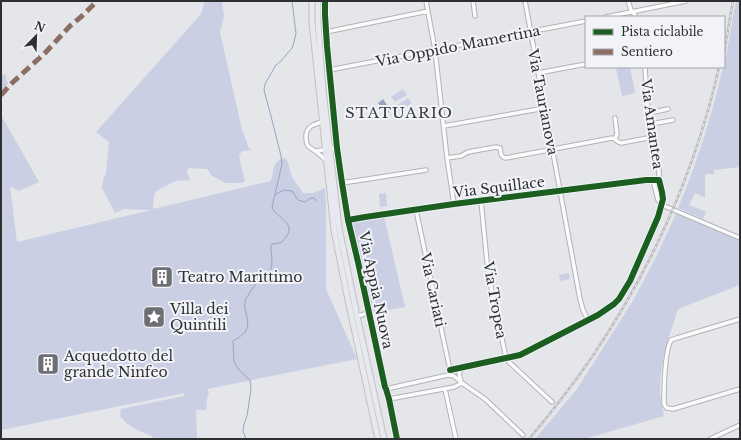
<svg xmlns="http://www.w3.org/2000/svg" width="741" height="440" viewBox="0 0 741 440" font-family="'Libre Baskerville',serif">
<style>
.green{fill:#cacfe3}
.water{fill:#99a3c5}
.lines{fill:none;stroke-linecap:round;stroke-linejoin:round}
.stream{stroke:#99a3c5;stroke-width:1}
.street-casing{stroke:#b2b3b6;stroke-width:5.5}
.primary-casing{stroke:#c0c1c3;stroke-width:7}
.street{stroke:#fbfbfc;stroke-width:3.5}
.primary{stroke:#e8e9ef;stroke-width:5}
.rail-casing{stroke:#bcbcbe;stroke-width:2.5}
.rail{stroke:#f1f3f9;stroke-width:1;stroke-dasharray:3;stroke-linecap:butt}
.quiet{stroke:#8d6e63;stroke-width:5;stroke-dasharray:10 5;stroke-linecap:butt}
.cycleway-casing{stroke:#f1f3f9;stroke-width:8}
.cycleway{stroke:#1b5e20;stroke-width:6}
.labels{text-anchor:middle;stroke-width:4;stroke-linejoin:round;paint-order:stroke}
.street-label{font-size:14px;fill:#2e2f31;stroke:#f1f3f9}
.poi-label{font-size:14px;fill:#2e2f31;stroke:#f1f3f9;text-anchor:start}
.neighbourhood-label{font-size:15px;letter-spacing:1px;fill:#3a3c41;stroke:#f1f3f9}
</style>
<rect width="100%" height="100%" fill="#e5e6ea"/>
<path class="green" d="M 205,1 L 222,1 L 224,16 L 220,32 L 242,130 L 249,148 L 253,150 L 242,151 L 239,156 L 245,181 L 242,183 L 225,183 L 212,176 L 207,169 L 188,168 L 187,172 L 190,180 L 176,181 L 156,191 L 154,196 L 153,209 L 271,181 C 274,170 272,162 284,158 L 287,160 L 292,177 L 303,193 L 313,193 L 325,188 L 326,204 L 326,289 L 357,359 L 207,389 L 209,392 L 207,399 L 206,410 L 196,410 L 197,439 L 153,439 L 152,436 C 139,431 128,427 120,416 L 121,409 L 184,396 L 185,393 L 1,430 L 1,115 L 39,182 L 19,191 L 10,186 L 17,242 L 151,210 L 124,209 L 115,213 L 102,188 L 103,179 L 106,173 L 109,142 L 96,132 L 201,14 Z
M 736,1 L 740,1 L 740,167 L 714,170 L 714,174 L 705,174 L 705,198 L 695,193 L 689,205 L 706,212 L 703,219 L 678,208 C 697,163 712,115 723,67 L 724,67 Z
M 622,67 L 630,67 L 635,93 L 622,96 L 616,68 Z
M 5,74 L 8,84 L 1,91 L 1,76 Z
M 403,89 L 407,95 L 395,102 L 391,97 Z
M 408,98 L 412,103 L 400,111 L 397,105 Z
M 386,193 L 387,206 L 380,207 L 379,194 Z
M 677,212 L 740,241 L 740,285 L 678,309 C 669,337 659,364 660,394 C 661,401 663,409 664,416 L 584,439 L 535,439 L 577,389 L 634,299 L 656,257 Z
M 384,216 L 405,307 L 372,313 L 352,221 Z
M 569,273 L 570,279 L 560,281 L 559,275 Z"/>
<path class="water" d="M 383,99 L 391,111 L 386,114 L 378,103 Z"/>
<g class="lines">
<path class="stream" d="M 276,194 L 284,190 L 292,191 L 298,200 L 305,202 L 311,198 L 314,198 L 317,201
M 246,439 L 243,431 L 244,424 L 247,416 L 251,389 L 250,380 L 239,370 L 234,362 L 233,341 C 237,338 242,336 245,332 C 253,321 241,310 246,298 C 248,296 254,285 257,283 C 261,280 266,279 269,274 C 274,266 271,255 271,246 L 272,244 C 280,243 281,244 286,237 C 297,223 276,218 272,207 L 282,164 L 281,156 L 272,120 L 264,90 L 265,84 L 276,65 L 281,61 L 292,48 L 294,42 L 296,33 L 292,1"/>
<g class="street-casing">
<path id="street" d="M 325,1 L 325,15 L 327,46 L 337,148 L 342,183 L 348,220 L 358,262 L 385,387 L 386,389 L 389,399 L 397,439
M 426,1 L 435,50 L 447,158 L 454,204
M 473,1 L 475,16
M 525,1 L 580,299 L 583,310 L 588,320
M 628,1 L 631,10 L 634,14 L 636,17
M 606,17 L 686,1
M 326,32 L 428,11
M 645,67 L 647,101 L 659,170 L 659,180
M 329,70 L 586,21
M 538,73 L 586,64
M 649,113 L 668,109
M 615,118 L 617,134 L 615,139
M 322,122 C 314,124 306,127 306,136 C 306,139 306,143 308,146 C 311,149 316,151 319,154 C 321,156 324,158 326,161
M 651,124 L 673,120
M 444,126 L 545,108
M 315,151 L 337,148
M 447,158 L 461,156 L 468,152 L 496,147 L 500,148 C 501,152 500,157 506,158 L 612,138 C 616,138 617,143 621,143 L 653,137
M 653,180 L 658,200 L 662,205 L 740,238
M 342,183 L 426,170
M 481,201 L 488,272 L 506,358 L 509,362 L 552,402
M 416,210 L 450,370
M 348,220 L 365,217 L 454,204 L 646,180 L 659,180 L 662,192 L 663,199 L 658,217 L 630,281 L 619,299 L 614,304 L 598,315 L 520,355 L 450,370
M 357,316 L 369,313
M 740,319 L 677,338 L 671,340 C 664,353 664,389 664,404 L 665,406 L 667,408 L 673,409 L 740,389
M 461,382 L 459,373 L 463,367
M 386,389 L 448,375 L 454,376 L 462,383 L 485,399 L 523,435
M 445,389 L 456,439
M 389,399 L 454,387 L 462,383
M 710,439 L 740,425"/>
</g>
<g class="primary-casing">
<path id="primary" d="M 312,1 L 312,22 L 334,230 L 348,300 L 378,439
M 318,1 L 318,22 L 323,90 L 339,228 L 357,316 L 384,439"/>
</g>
<use href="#street" class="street"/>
<use href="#primary" class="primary"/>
<g class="rail-casing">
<path id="rail" d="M 724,53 L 733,1
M 529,439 C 551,413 572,386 592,357 C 651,270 696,170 719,67"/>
</g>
<use href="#rail" class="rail"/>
<path class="quiet" d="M 1,95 L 12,83 L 45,53 L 70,26 L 82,16 L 97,1"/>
<g class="cycleway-casing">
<path id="cycleway" d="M 325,1 L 325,15 L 327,46 L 337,148 L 342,183 L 348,220 L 358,262 L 385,387 L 386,389 L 389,399 L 397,439
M 348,220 L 365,217 L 454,204 L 646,180 L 659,180 L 662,192 L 663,199 L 658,217 L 630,281 L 619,299 L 614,304 L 598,315 L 520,355 L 450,370"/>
</g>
<use href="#cycleway" class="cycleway"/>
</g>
<defs>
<g id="building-square" transform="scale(1.15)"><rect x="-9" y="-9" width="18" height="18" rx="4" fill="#6e6f72" stroke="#f1f3f9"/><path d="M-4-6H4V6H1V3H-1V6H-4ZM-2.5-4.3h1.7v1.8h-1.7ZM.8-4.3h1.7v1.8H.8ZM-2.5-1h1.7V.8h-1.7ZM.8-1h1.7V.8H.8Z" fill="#fff"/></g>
<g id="sight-square" transform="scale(1.15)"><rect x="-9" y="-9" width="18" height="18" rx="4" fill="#6e6f72" stroke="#f1f3f9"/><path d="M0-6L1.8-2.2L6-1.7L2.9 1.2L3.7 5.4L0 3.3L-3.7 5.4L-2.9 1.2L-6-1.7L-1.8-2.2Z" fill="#fff"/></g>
</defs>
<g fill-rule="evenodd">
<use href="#building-square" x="162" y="277"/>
<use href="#sight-square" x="154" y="317"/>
<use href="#building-square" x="48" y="364"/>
</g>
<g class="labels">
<g class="street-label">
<text transform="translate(458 46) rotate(-11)" y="5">Via Oppido Mamertina</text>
<text transform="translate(543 102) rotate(79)" y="5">Via Taurianova</text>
<text transform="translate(652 124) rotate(82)" y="5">Via Amantea</text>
<text transform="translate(499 187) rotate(-7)" y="5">Via Squillace</text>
<text transform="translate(376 290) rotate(78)" y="5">Via Appia Nuova</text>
<text transform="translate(433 290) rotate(78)" y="5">Via Cariati</text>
<text transform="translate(495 300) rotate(80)" y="5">Via Tropea</text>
</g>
<g class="poi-label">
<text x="178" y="282">Teatro Marittimo</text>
<text x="170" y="314">Villa dei<tspan x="170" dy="16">Quintili</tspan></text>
<text x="64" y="361">Acquedotto del<tspan x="64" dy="16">grande Ninfeo</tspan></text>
</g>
<g class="neighbourhood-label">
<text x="399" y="118">STATUARIO</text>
</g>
</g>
<rect width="741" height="440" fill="none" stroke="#2e2f31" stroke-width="4"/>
<rect x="585" y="16" width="140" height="52" fill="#f1f3f9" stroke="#a3a5a9"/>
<rect x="593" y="29" width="20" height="6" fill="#1b5e20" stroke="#a3a5a9"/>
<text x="621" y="36" font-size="12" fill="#2e2f31">Pista ciclabile</text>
<rect x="593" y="49" width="20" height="6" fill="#8d6e63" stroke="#a3a5a9"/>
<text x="621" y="56" font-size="12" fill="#2e2f31">Sentiero</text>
<g transform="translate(36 36) rotate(23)" stroke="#f1f3f9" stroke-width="3" paint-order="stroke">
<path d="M0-3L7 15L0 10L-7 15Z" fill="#2e2f31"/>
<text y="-6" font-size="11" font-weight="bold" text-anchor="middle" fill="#2e2f31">N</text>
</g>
</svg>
